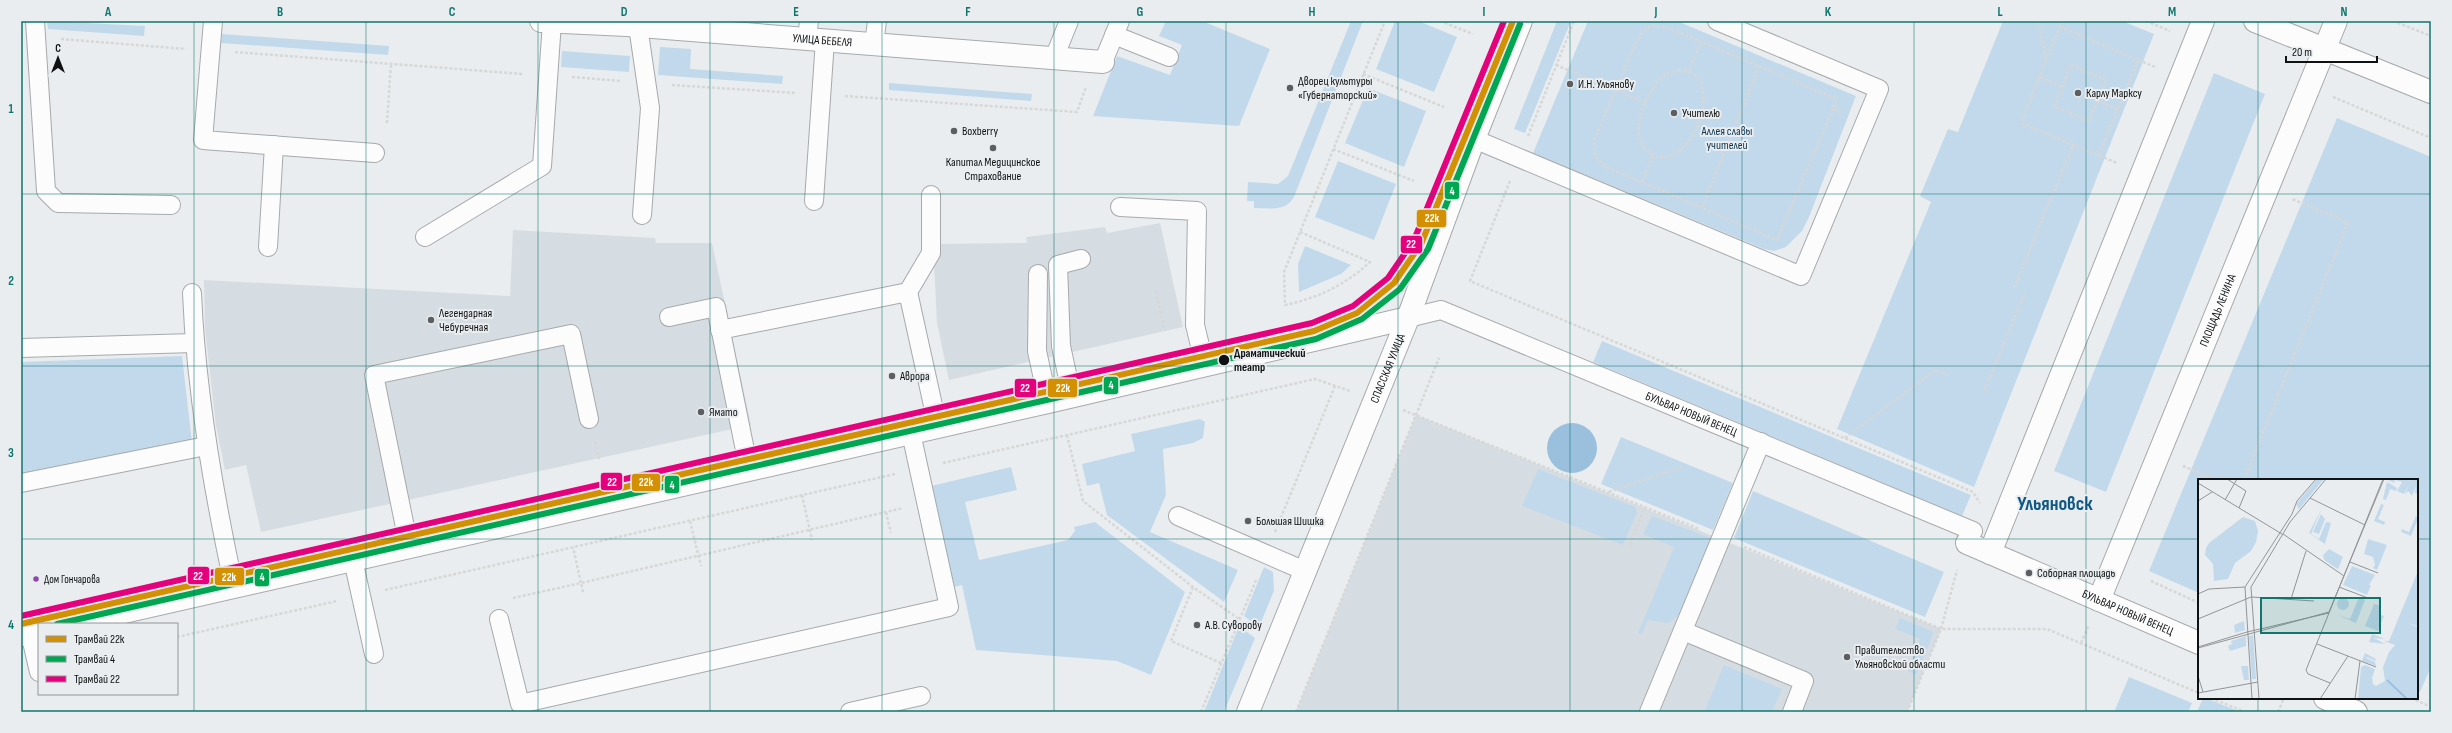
<svg xmlns="http://www.w3.org/2000/svg" width="2452" height="733" viewBox="0 0 2452 733" font-family="'Sofia Sans Condensed',sans-serif">
<style>
.built{fill:#d6dde2}
.green{fill:#c2d9ec}
.water{fill:#9ac0de}
.lines{fill:none;stroke-linecap:round;stroke-linejoin:round}
.lane-casing{stroke:#a7a9ab;stroke-width:20}
.street-casing{stroke:#a7a9ab;stroke-width:24}
.secondary-casing{stroke:#a7a9ab;stroke-width:24}
.path{stroke:#d6d7d7;stroke-width:2.5;stroke-dasharray:3 2;stroke-linecap:butt}
.lane{stroke:#fcfcfd;stroke-width:18}
.street{stroke:#fcfcfd;stroke-width:22}
.secondary{stroke:#fcfcfd;stroke-width:22}
.tram-1-casing{stroke:#e9edf0;stroke-width:9}
.tram-2-casing{stroke:#e9edf0;stroke-width:9}
.tram-3-casing{stroke:#e9edf0;stroke-width:9}
.tram-1{stroke:#d49003;stroke-width:6}
.tram-2{stroke:#00a651;stroke-width:6}
.tram-3{stroke:#e5007d;stroke-width:6}
.grid{fill:none;stroke:#0f766e;stroke-width:1;stroke-opacity:0.55}
.poi-dot{fill:#5c5e5f;stroke:#e9edf0;stroke-width:1.5}
.stop-dot{fill:#0f1112;stroke:#e9edf0;stroke-width:1.5}
.bus-dot{fill:#8e44ad;stroke:#e9edf0;stroke-width:1.5}
.labels{text-anchor:middle;stroke-width:4;stroke-linejoin:round;paint-order:stroke}
.bus-label{font-size:11px;fill:#0f1112;stroke:#e9edf0;text-anchor:start}
.street-label{font-size:12px;fill:#0f1112;stroke:#e9edf0}
.poi-label{font-size:12px;fill:#0f1112;stroke:#e9edf0;text-anchor:start}
.park-label{font-size:12px;fill:#08334f;stroke:#e9edf0}
.stop-label{font-size:12px;font-weight:bold;fill:#0f1112;stroke:#e9edf0;text-anchor:start}
.town-label{font-size:20px;font-weight:bold;fill:#0f5885;stroke:#e9edf0}
.inset-river{fill:none;stroke:#9ac0de;stroke-width:2}
.inset-road{fill:none;stroke:#929597;stroke-width:1}
.view{fill:#0f766e;fill-opacity:0.15;stroke:#0f766e;stroke-width:2}
.inset-edge{fill:none;stroke:#0f1112;stroke-width:2}
.line-badge{stroke:#e9edf0;stroke-width:1.5}
.badge-label{font-size:11px;text-anchor:middle;font-weight:bold;fill:#fff}
.neatline{fill:none;stroke:#0f766e;stroke-width:1.5}
.grid-label{font-size:13px;text-anchor:middle;font-weight:bold;fill:#0f766e}
</style>
<rect width="100%" height="100%" fill="#eaedef"/>
<path class="built" d="M 1160,223 L 1183,327 L 949,380 L 937,323 L 933,244 L 1027,243 L 1026,237 L 1105,227 L 1107,233 Z
M 513,230 L 655,238 L 656,243 L 712,243 L 751,425 L 261,532 L 246,465 L 225,470 L 216,426 L 205,330 L 204,280 L 510,296 Z
M 1416,415 L 1941,629 L 1907,712 L 1296,712 Z"/>
<path class="green" d="M 47,21 L 145,26 L 144,36 L 48,29 Z
M 1166,21 L 1202,21 L 1270,49 L 1239,126 L 1093,116 L 1117,56 L 1170,75 L 1182,45 L 1159,36 Z
M 1351,21 L 1363,21 L 1294,197 C 1285,212 1270,208 1254,208 L 1254,201 L 1247,201 L 1248,182 L 1278,184 L 1288,176 Z
M 1395,21 L 1418,21 L 1457,37 L 1434,92 L 1376,69 Z
M 1557,21 L 1571,21 L 1525,133 L 1514,129 Z
M 1588,21 L 1677,21 L 1856,96 L 1809,217 L 1802,231 L 1786,247 L 1774,251 L 1764,249 L 1533,153 Z
M 2003,21 L 2122,21 L 2154,34 L 1974,487 L 1837,429 L 1931,202 L 1920,196 L 1948,129 L 1958,132 Z
M 222,34 L 389,46 L 388,55 L 221,43 Z
M 660,47 L 691,49 L 690,69 L 783,76 L 782,84 L 658,75 Z
M 562,51 L 630,56 L 629,72 L 561,67 Z
M 2214,73 L 2265,94 L 2106,492 L 2054,471 Z
M 889,83 L 1032,94 L 1031,101 L 889,90 Z
M 1368,88 L 1426,111 L 1404,167 L 1345,143 Z
M 2337,118 L 2431,157 L 2431,667 L 2420,692 L 2417,690 L 2417,480 L 2199,480 L 2199,593 L 2149,571 Z
M 1338,161 L 1396,184 L 1374,240 L 1315,217 Z
M 1305,246 L 1351,265 L 1341,274 L 1299,292 L 1298,264 Z
M 1602,341 L 1971,495 L 1962,516 L 1593,362 Z
M 182,356 L 192,443 L 21,474 L 21,362 Z
M 1200,419 L 1205,422 L 1203,438 L 1193,443 L 1163,449 L 1166,495 L 1150,532 L 1238,570 L 1224,602 L 1107,515 L 1099,483 L 1087,486 L 1082,464 L 1135,451 L 1131,434 Z
M 1621,437 L 1733,483 L 1713,530 L 1601,484 Z
M 1011,467 L 1017,490 L 965,502 L 979,560 L 1068,540 L 1075,531 L 1074,527 L 1095,522 L 1185,592 L 1151,675 L 1117,661 L 976,650 L 962,585 L 950,588 L 927,487 Z
M 1538,469 L 1635,507 L 1637,513 L 1623,545 L 1522,506 Z
M 1753,491 L 1944,572 L 1925,617 L 1734,538 Z
M 1652,516 L 1711,538 L 1679,615 L 1668,623 L 1648,620 L 1642,634 L 1638,633 L 1674,547 L 1643,534 Z
M 1264,567 L 1273,572 L 1274,591 L 1259,627 L 1244,616 Z
M 1900,618 L 1934,632 L 1916,675 L 1908,671 L 1920,639 L 1895,629 Z
M 1239,626 L 1255,638 L 1224,712 L 1204,712 Z
M 1724,665 L 1782,689 L 1772,712 L 1704,712 Z
M 2129,677 L 2192,703 L 2188,712 L 2114,712 Z
M 2203,698 L 2206,698 L 2240,712 L 2197,712 Z"/>
<path class="water" d="M1547 448a25 25 0 1 1 50 0a25 25 0 1 1-50 0Z"/>
<g class="lines">
<g class="lane-casing">
<g id="lane">
<path d="M 35,21 L 46,191 L 58,203 L 171,205"/>
<path d="M 213,21 L 203,140 L 375,153"/>
<path d="M 638,26 L 650,108 L 642,215"/>
<path d="M 1114,35 L 1169,57"/>
<path d="M 807,39 L 809,21"/>
<path d="M 874,44 L 877,21"/>
<path d="M 1054,58 L 1069,21"/>
<path d="M 1103,62 L 1120,21"/>
<path d="M 1474,139 L 1801,276 L 1879,89 L 1717,21"/>
<path d="M 814,201 L 825,40"/>
<path d="M 1120,207 L 1197,211 L 1195,325 L 1205,366"/>
<path d="M 425,237 L 542,166 L 552,22"/>
<path d="M 268,247 L 274,145"/>
<path d="M 1038,274 L 1037,351 L 1048,402"/>
<path d="M 908,292 L 931,253 L 931,195"/>
<path d="M 192,293 C 196,392 213,490 234,587"/>
<path d="M 669,317 L 716,307 L 749,470"/>
<path id="s1" d="M 1408,318 L 1441,310 L 1973,531"/>
<path d="M 720,330 L 908,292 L 938,428"/>
<path d="M 21,348 L 194,343"/>
<path d="M 1072,397 L 1061,346 L 1058,265 L 1081,259"/>
<path d="M 21,483 L 206,446"/>
<path d="M 1178,516 L 1305,571"/>
<path d="M 409,547 L 374,375 L 571,334 L 589,419"/>
<path d="M 353,560 L 374,654"/>
<path d="M 499,619 L 520,704 L 949,607 L 911,433"/>
<path d="M 1683,631 L 1804,681 L 1792,712"/>
<path d="M 30,633 L 39,672"/>
<path d="M 850,712 L 921,696"/>
<path d="M 1649,712 L 1761,442"/>
</g>
</g>
<g class="street-casing">
<g id="street">
<path id="s2" d="M 541,21 L 627,25 L 1103,62"/>
<path d="M 2255,21 L 2431,92"/>
<path id="s3" d="M 1967,543 L 2199,643"/>
<path d="M 1990,553 L 2203,21"/>
<path id="s4" d="M 2099,600 L 2336,21"/>
<path d="M 2325,698 L 2356,712"/>
</g>
</g>
<g class="secondary-casing">
<g id="secondary">
<path d="M 71,624 L 1048,402 L 1408,318"/>
<path d="M 21,635 L 39,631"/>
<path id="s5" d="M 1248,712 L 1408,318 L 1474,139 L 1521,21"/>
</g>
</g>
<path class="path" d="M 1440,21 L 1473,34
M 2039,21 L 2046,60
M 2062,21 L 2021,123 L 2117,163
M 2146,21 L 2170,31
M 2393,21 L 2431,36
M 1652,26 L 1666,27 L 1837,99 L 1777,240 L 1604,166 L 1595,155 L 1594,141 L 1637,40 L 1646,29 Z
M 2060,27 L 2155,67
M 61,39 L 186,49
M 235,52 L 523,74
M 1556,65 L 1646,103
M 2071,65 L 2106,80 L 2089,121 L 2054,106 Z
M 1679,70 C 1684,71 1691,72 1696,76 C 1720,101 1683,176 1650,153 C 1626,137 1646,92 1662,77 C 1667,73 1672,72 1679,70 Z
M 1688,72 L 1701,42
M 1363,74 L 1444,107
M 572,77 L 621,81
M 2040,77 L 2063,87
M 672,85 L 796,93
M 845,96 L 1077,112 L 1086,87
M 2333,97 L 2431,138
M 2097,101 L 2117,109
M 1833,109 L 1842,113
M 387,123 L 391,64
M 1528,136 L 1574,21
M 1333,149 L 1414,181
M 2099,155 L 2138,60
M 1510,181 L 1470,281 L 1973,492 L 1980,503
M 1642,182 L 1653,155
M 1702,207 L 1760,65
M 1300,232 L 1370,262 C 1345,285 1318,298 1285,305 L 1284,272 L 1385,21
M 2014,288 L 2073,145
M 1156,291 L 1165,331
M 1984,391 L 2025,293
M 1403,410 L 1699,529
M 1067,435 L 1083,501 L 1193,587 L 1239,619
M 1845,438 L 1936,370 L 1948,375
M 595,442 L 599,459
M 943,463 L 1315,379 L 1350,391
M 2183,466 L 2215,480
M 2244,480 L 2348,222 L 2292,199
M 1609,492 L 1682,467
M 802,495 L 812,540
M 886,512 L 891,533
M 690,521 L 701,566
M 1275,532 L 1335,386
M 1630,545 L 1645,507
M 1744,547 L 1941,629 L 2047,629 L 2199,693
M 2151,581 L 2199,603
M 1193,587 L 1171,641 L 1221,663
M 385,590 L 895,474
M 583,592 L 581,583 L 903,508
M 513,598 L 581,583 L 573,547
M 177,637 L 337,601
M 2081,643 L 2089,625
M 2211,698 L 2245,712
M 2411,698 L 2431,707
M 1201,712 L 1257,578
M 1296,712 L 1439,358
M 1907,712 L 1941,629 L 1957,570
M 2278,712 L 2284,698"/>
<use href="#lane" class="lane"/>
<use href="#street" class="street"/>
<use href="#secondary" class="secondary"/>
<g class="tram-1-casing">
<path id="tram-1" d="M 21,624 L 1314,331 L 1357,313 L 1394,283 L 1421,244 L 1513,21"/>
</g>
<g class="tram-2-casing">
<path id="tram-2" d="M 57,624 L 1316,339 L 1362,319 L 1400,289 L 1428,249 L 1520,24"/>
</g>
<g class="tram-3-casing">
<path id="tram-3" d="M 21,616 L 1312,323 L 1353,306 L 1388,278 L 1414,240 L 1504,21"/>
</g>
<use href="#tram-1" class="tram-1"/>
<use href="#tram-2" class="tram-2"/>
<use href="#tram-3" class="tram-3"/>
</g>
<path class="grid" d="M 194,21 L 194,712M 366,21 L 366,712M 538,21 L 538,712M 710,21 L 710,712M 882,21 L 882,712M 1054,21 L 1054,712M 1226,21 L 1226,712M 1398,21 L 1398,712M 1570,21 L 1570,712M 1742,21 L 1742,712M 1914,21 L 1914,712M 2086,21 L 2086,712M 2258,21 L 2258,480M 21,194 L 2431,194M 21,366 L 2431,366M 21,539 L 2199,539M 2417,539 L 2431,539M 2258,698 L 2258,712"/>
<g class="poi-dot">
<circle cx="1570" cy="84" r="4"/>
<circle cx="1290" cy="88" r="4"/>
<circle cx="2078" cy="93" r="4"/>
<circle cx="1674" cy="113" r="4"/>
<circle cx="954" cy="131" r="4"/>
<circle cx="993" cy="148" r="4"/>
<circle cx="431" cy="320" r="4"/>
<circle cx="892" cy="376" r="4"/>
<circle cx="701" cy="412" r="4"/>
<circle cx="1248" cy="521" r="4"/>
<circle cx="2029" cy="573" r="4"/>
<circle cx="1197" cy="625" r="4"/>
<circle cx="1847" cy="657" r="4"/>
</g>
<circle class="stop-dot" cx="1224" cy="360" r="6"/>
<circle class="bus-dot" cx="36" cy="579" r="3.5"/>
<g class="labels">
<g class="bus-label">
<text x="44" y="583">Дом Гончарова</text>
</g>
<g class="street-label">
<text dy="4" stroke="none"><textPath href="#s2" startOffset="282">УЛИЦА БЕБЕЛЯ</textPath></text>
<text dy="4" stroke="none"><textPath href="#s4" startOffset="313">ПЛОЩАДЬ ЛЕНИНА</textPath></text>
<text dy="4" stroke="none"><textPath href="#s5" startOffset="371">СПАССКАЯ УЛИЦА</textPath></text>
<text dy="4" stroke="none"><textPath href="#s1" startOffset="305">БУЛЬВАР НОВЫЙ ВЕНЕЦ</textPath></text>
<text dy="4" stroke="none"><textPath href="#s3" startOffset="175">БУЛЬВАР НОВЫЙ ВЕНЕЦ</textPath></text>
</g>
<g class="poi-label">
<text x="1298" y="85">Дворец культуры<tspan x="1298" dy="14">«Губернаторский»</tspan></text>
<text x="1578" y="88">И.Н. Ульянову</text>
<text x="2086" y="97">Карлу Марксу</text>
<text x="1682" y="117">Учителю</text>
<text x="962" y="135">Boxberry</text>
<text x="993" y="166" text-anchor="middle">Капитал Медицинское<tspan x="993" dy="14">Страхование</tspan></text>
<text x="439" y="317">Легендарная<tspan x="439" dy="14">Чебуречная</tspan></text>
<text x="900" y="380">Аврора</text>
<text x="709" y="416">Ямато</text>
<text x="1256" y="525">Большая Шишка</text>
<text x="2037" y="577">Соборная площадь</text>
<text x="1205" y="629">А.В. Суворову</text>
<text x="1855" y="654">Правительство<tspan x="1855" dy="14">Ульяновской области</tspan></text>
</g>
<g class="park-label">
<text x="1727" y="135">Аллея славы<tspan x="1727" dy="14">учителей</tspan></text>
</g>
<g class="stop-label">
<text x="1234" y="357">Драматический<tspan x="1234" dy="14">театр</tspan></text>
</g>
<g class="town-label">
<text x="2055" y="510">Ульяновск</text>
</g>
</g>
<g transform="translate(2198 479)">
<rect width="220" height="220" fill="#eaedef"/>
<path d="M 119,0 L 126,0 L 101,30 L 98,25 ZM 188,0 L 220,0 L 220,15 L 217,14 L 218,7 L 214,17 L 210,12 L 207,16 L 210,7 L 206,15 L 199,12 L 204,3 L 197,1 L 196,4 ZM 189,3 L 199,9 L 198,12 L 192,10 L 188,21 L 185,20 ZM 183,25 L 186,26 L 180,40 L 187,43 L 186,46 L 176,42 ZM 124,29 L 113,55 L 121,60 L 128,43 L 133,44 L 127,65 L 111,54 ZM 123,35 L 127,40 L 121,55 L 115,53 ZM 218,37 L 220,40 L 213,57 L 203,53 L 204,50 L 211,53 ZM 45,38 L 57,42 L 60,52 L 58,63 L 53,72 L 37,84 L 30,100 L 16,102 L 15,85 L 7,76 L 8,69 L 11,64 ZM 170,60 L 189,66 L 179,91 L 175,89 L 177,86 L 175,78 L 166,75 ZM 131,70 L 145,78 L 140,90 L 144,93 L 126,81 L 125,76 ZM 154,87 L 177,96 L 171,106 L 173,106 L 169,116 L 145,106 ZM 220,92 L 220,147 L 210,144 L 220,148 L 220,220 L 160,220 L 163,188 L 167,186 L 177,190 L 174,199 L 175,205 L 178,207 L 187,202 L 185,188 L 191,173 L 197,166 L 186,162 L 191,162 ZM 161,118 L 167,121 L 158,144 L 140,136 L 152,140 ZM139 125a6 6 0 1 1 12 0a6 6 0 1 1-12 0ZM 176,125 L 181,126 L 181,135 L 186,137 L 180,152 L 167,147 ZM 46,142 L 47,151 L 37,154 L 36,146 ZM 174,155 L 187,160 L 176,159 L 187,165 L 171,163 ZM 55,156 L 58,200 L 54,200 L 51,157 ZM 48,157 L 48,167 L 32,172 L 30,167 L 34,165 L 33,162 ZM 167,174 L 178,180 L 177,182 L 169,178 L 168,179 L 177,183 L 178,187 L 164,182 ZM 43,187 L 50,187 L 51,201 L 46,201 Z" fill="#c2d9ec"/>
<path class="inset-river" d="M 189,201 L 209,220"/>
<path class="inset-road" d="M 29,0 L 48,12 L 41,29M 0,4 L 84,55M 112,19 L 167,46M 27,21 L 39,0M 0,22 L 14,13M 85,55 L 146,97M 152,83 L 180,94M 141,108 L 170,119M 0,115 L 11,110 L 47,108M 93,120 L 108,72M 0,140 L 53,118 L 116,122M 119,165 L 178,188M 0,168 L 49,153 L 131,134M 0,169 L 131,133 L 186,0M 0,197 L 5,213M 132,204 L 110,195 L 108,191 L 185,0M 0,214 L 60,203M 54,220 L 47,108 L 94,35 L 99,22 L 118,0M 61,220 L 53,108 L 92,43 L 128,0M 122,220 L 150,177M 157,220 L 162,182"/>
<path class="view" d="M 63,119 L 182,119 L 182,154 L 63,154 Z"/>
<rect width="220" height="220" class="inset-edge"/>
</g>
<g class="line-badge">
<rect x="1444" y="181" width="16" height="19" rx="4" fill="#00a651"/>
<rect x="1416" y="209" width="31" height="19" rx="4" fill="#d49003"/>
<rect x="1400" y="235" width="23" height="19" rx="4" fill="#e5007d"/>
<rect x="1103" y="376" width="16" height="19" rx="4" fill="#00a651"/>
<rect x="1047" y="378" width="31" height="20" rx="4" fill="#d49003"/>
<rect x="1014" y="378" width="23" height="20" rx="4" fill="#e5007d"/>
<rect x="600" y="472" width="23" height="19" rx="4" fill="#e5007d"/>
<rect x="631" y="473" width="30" height="19" rx="4" fill="#d49003"/>
<rect x="664" y="475" width="16" height="19" rx="4" fill="#00a651"/>
<rect x="187" y="566" width="23" height="19" rx="4" fill="#e5007d"/>
<rect x="214" y="567" width="31" height="19" rx="4" fill="#d49003"/>
<rect x="254" y="568" width="16" height="19" rx="4" fill="#00a651"/>
</g>
<g class="badge-label">
<text x="1452" y="195">4</text>
<text x="1432" y="222">22к</text>
<text x="1411" y="248">22</text>
<text x="1111" y="389">4</text>
<text x="1063" y="392">22к</text>
<text x="1025" y="392">22</text>
<text x="612" y="486">22</text>
<text x="646" y="486">22к</text>
<text x="672" y="489">4</text>
<text x="198" y="580">22</text>
<text x="229" y="581">22к</text>
<text x="262" y="581">4</text>
</g>
<rect width="2452" height="733" fill="none" stroke="#e9edf0" stroke-width="44"/>
<rect x="38" y="623" width="140" height="72" fill="#e9edf0" stroke="#929597"/>
<rect x="46" y="636" width="20" height="6" fill="#d49003" stroke="#929597"/>
<text x="74" y="643" font-size="12" fill="#0f1112">Трамвай 22к</text>
<rect x="46" y="656" width="20" height="6" fill="#00a651" stroke="#929597"/>
<text x="74" y="663" font-size="12" fill="#0f1112">Трамвай 4</text>
<rect x="46" y="676" width="20" height="6" fill="#e5007d" stroke="#929597"/>
<text x="74" y="683" font-size="12" fill="#0f1112">Трамвай 22</text>
<g transform="translate(58 58)" stroke="#e9edf0" stroke-width="3" paint-order="stroke">
<path d="M0-3L7 15L0 10L-7 15Z" fill="#0f1112"/>
<text y="-6" font-size="11" font-weight="bold" text-anchor="middle" fill="#0f1112">С</text>
</g>
<path d="M2286 56v6h91v-6" fill="none" stroke="#0f1112" stroke-width="2"/>
<text x="2292" y="56" font-size="12" fill="#0f1112" stroke="#e9edf0" stroke-width="3" paint-order="stroke">20 m</text>
<rect x="22" y="22" width="2408" height="689" class="neatline"/>
<g class="grid-label">
<text x="108" y="16">A</text>
<text x="280" y="16">B</text>
<text x="452" y="16">C</text>
<text x="624" y="16">D</text>
<text x="796" y="16">E</text>
<text x="968" y="16">F</text>
<text x="1140" y="16">G</text>
<text x="1312" y="16">H</text>
<text x="1484" y="16">I</text>
<text x="1656" y="16">J</text>
<text x="1828" y="16">K</text>
<text x="2000" y="16">L</text>
<text x="2172" y="16">M</text>
<text x="2344" y="16">N</text>
<text x="11" y="113">1</text>
<text x="11" y="285">2</text>
<text x="11" y="457">3</text>
<text x="11" y="629">4</text>
</g>
</svg>
